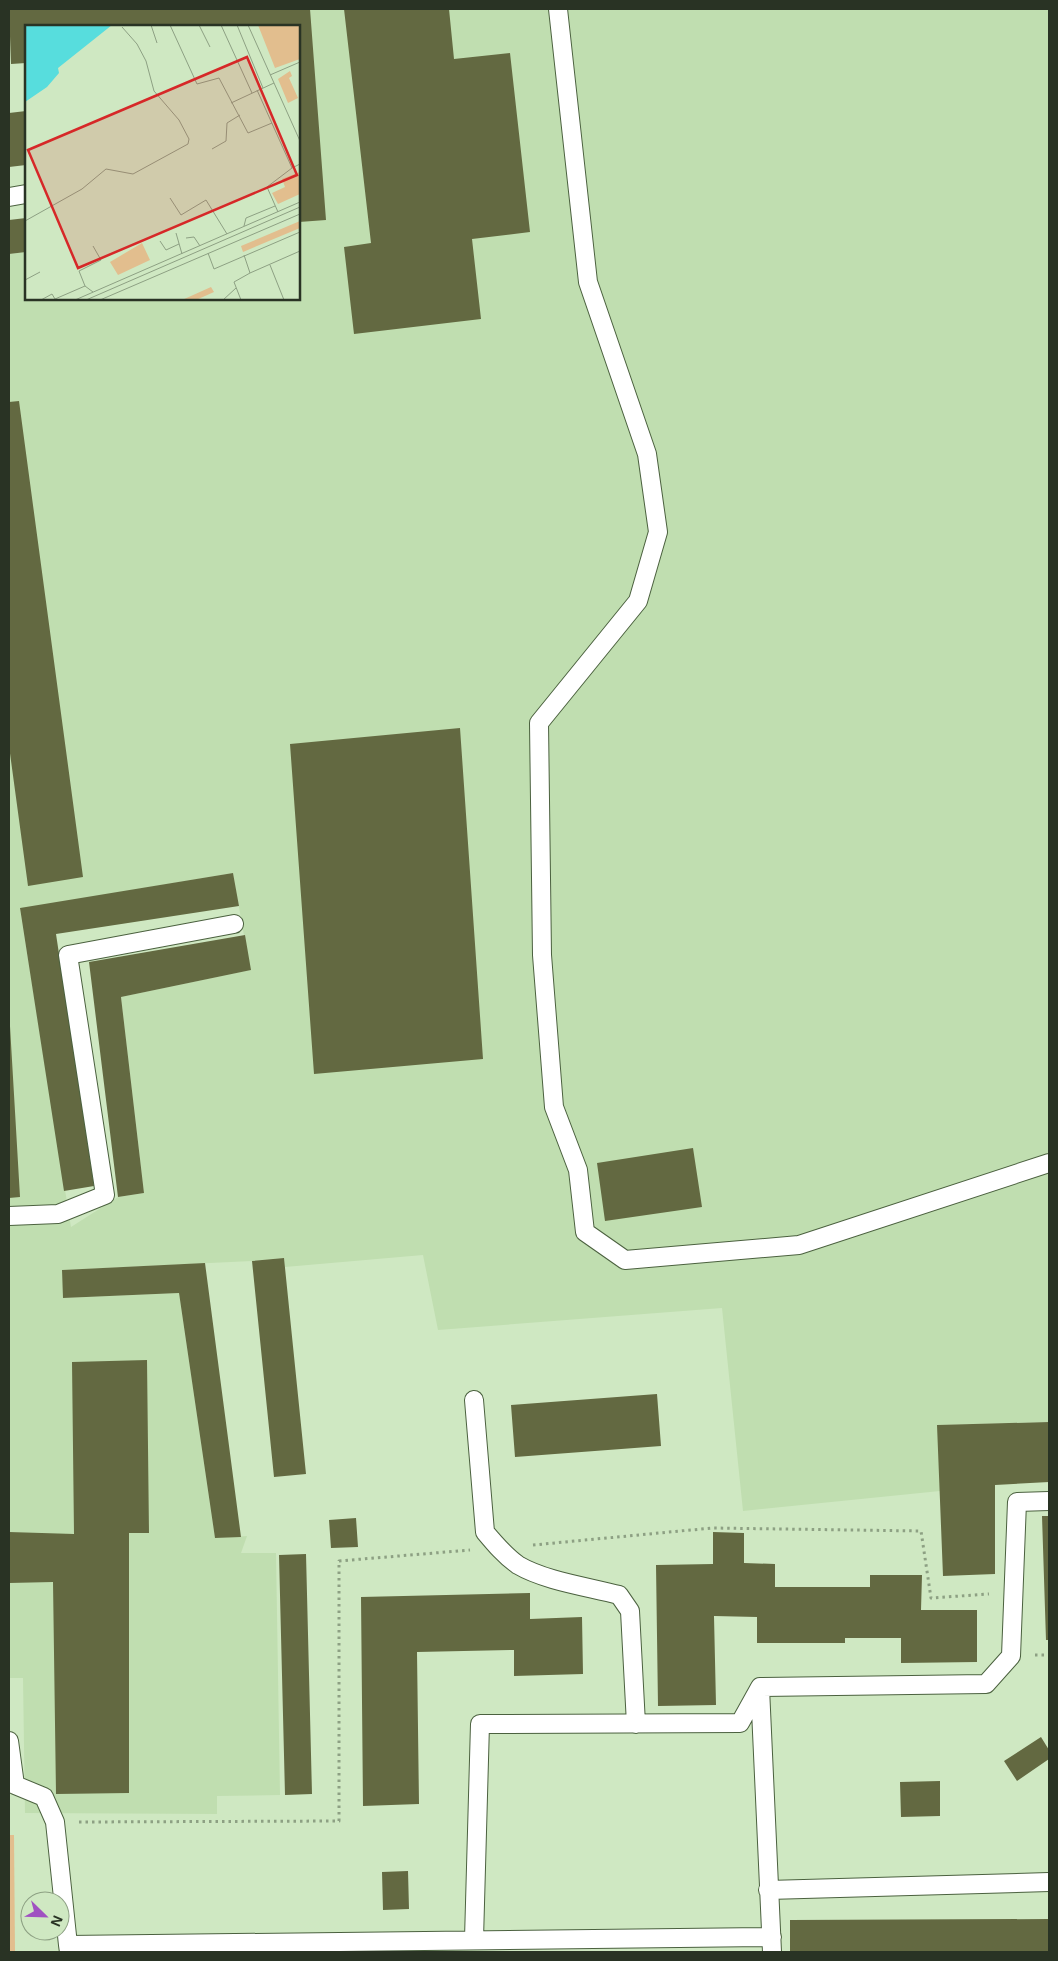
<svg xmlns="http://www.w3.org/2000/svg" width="1058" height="1961" viewBox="0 0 1058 1961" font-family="Helvetica,sans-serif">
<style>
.built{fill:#c0deb0;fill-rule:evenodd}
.green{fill:#e2be8e}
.building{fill:#636941}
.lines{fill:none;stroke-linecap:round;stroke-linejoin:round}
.lane-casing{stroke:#4b613f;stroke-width:20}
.path{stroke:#8da083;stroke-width:3;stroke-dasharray:2.5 4;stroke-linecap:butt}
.lane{stroke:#fff;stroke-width:18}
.inset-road{fill:none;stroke:#8da083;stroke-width:1}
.view{fill:#d62828;fill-opacity:0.15;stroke:#d62828;stroke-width:2.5}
.inset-edge{fill:none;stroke:#293324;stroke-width:2.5}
</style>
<rect width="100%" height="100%" fill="#cfe8c2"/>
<path class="built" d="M 150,9 L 1049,9 L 1049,1422 L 938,1425 L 940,1491 L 743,1511 L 722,1308 L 438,1330 L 423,1255 L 285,1267 L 284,1258 L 252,1261 L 62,1270 L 64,1298 L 179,1293 L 215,1538 L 247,1536 L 241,1553 L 276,1553 L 280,1795 L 217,1796 L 217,1814 L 25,1813 L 23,1678 L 9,1678 L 9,254 L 26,252 L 26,299 L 299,299 L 299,26 L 151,26 ZM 233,873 L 250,970 L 121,997 L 144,1193 L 118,1197 L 71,1227 L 20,909 Z"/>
<path class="green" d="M 9,1835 L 14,1835 L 15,1952 L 9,1952 Z"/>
<path class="building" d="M 9,9 L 310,9 L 326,220 L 299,222 L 299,26 L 26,26 L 26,63 L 11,64 Z
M 344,9 L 449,9 L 454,59 L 510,53 L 530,232 L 472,239 L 481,319 L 354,334 L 344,247 L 371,243 Z
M 26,111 L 26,165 L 9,167 L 9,113 Z
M 26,218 L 26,252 L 9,254 L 9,220 Z
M 19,401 L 83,877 L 28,886 L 9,746 L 9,402 Z
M 460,728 L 483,1059 L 314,1074 L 290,744 Z
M 233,873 L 239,906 L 56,934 L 94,1186 L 64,1191 L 20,908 Z
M 245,935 L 251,970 L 121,997 L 144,1193 L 118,1197 L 89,962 Z
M 9,1009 L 20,1197 L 9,1198 Z
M 693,1148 L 702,1207 L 605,1221 L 597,1163 Z
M 284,1258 L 306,1474 L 274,1477 L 252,1261 Z
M 205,1263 L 241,1537 L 215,1538 L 179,1293 L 63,1298 L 62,1270 Z
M 147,1360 L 149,1533 L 129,1533 L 129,1793 L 56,1794 L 53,1582 L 9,1583 L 9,1532 L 74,1534 L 72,1362 Z
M 657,1394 L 661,1446 L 515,1457 L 511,1405 Z
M 1049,1422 L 1049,1482 L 995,1485 L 995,1574 L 943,1576 L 937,1425 Z
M 1042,1516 L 1049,1516 L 1049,1640 L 1046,1640 Z
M 356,1518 L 358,1547 L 331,1548 L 329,1520 Z
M 713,1532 L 744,1533 L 744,1563 L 775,1564 L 775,1587 L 870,1587 L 870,1575 L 922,1575 L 921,1610 L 977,1610 L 977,1662 L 901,1663 L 901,1638 L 845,1638 L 845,1643 L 757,1643 L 757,1617 L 714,1616 L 716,1705 L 658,1706 L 656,1565 L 713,1564 Z
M 306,1554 L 312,1794 L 285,1795 L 279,1555 Z
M 530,1593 L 530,1619 L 582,1617 L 583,1674 L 514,1676 L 514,1650 L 417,1652 L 419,1804 L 363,1806 L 361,1597 Z
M 1041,1737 L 1049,1750 L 1049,1759 L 1017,1781 L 1004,1761 Z
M 940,1781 L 940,1816 L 901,1817 L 900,1782 Z
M 408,1871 L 409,1909 L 383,1910 L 382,1872 Z
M 1049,1919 L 1049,1952 L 790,1952 L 790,1920 Z"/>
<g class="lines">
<g class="lane-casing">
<path id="lane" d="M 558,9 L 588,282 L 647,454 L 658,532 L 638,601 L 539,723 L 542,955 L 554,1107 L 578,1170 L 585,1232 L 625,1260 L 799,1245 L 1049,1163
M 9,197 L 26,194
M 9,1216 L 58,1214 L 105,1195 L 68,955 L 234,924
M 474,1400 L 485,1532 C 495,1544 505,1556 518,1565 C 545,1581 589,1587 619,1595 L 630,1611 L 636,1724
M 760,1688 L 772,1952
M 9,1741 L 15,1785 L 44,1797 L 55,1822 L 68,1945
M 768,1890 L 1049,1882
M 474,1939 L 480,1724 L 740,1723 L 760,1687 L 986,1684 L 1011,1656 L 1017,1502 L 1049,1501
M 69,1952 L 68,1945 L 772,1937"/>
</g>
<path class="path" d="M 533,1545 L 712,1528 L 921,1531 L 931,1598 L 989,1594
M 1035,1655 L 1049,1655
M 79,1822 L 339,1821 L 339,1561 L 470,1550"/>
<use href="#lane" class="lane"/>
</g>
<g transform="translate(25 25)">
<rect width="275" height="275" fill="#cfe8c2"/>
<path d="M 233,0 L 275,0 L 275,34 L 250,43 ZM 265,46 L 267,51 L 264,53 L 273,73 L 263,78 L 253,54 ZM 275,147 L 275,169 L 253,179 L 247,168 L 260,162 L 257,154 ZM 275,196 L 275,203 L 218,227 L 216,221 ZM 117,218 L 125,235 L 93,250 L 85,237 ZM 186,262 L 189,267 L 171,275 L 157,275 Z" fill="#e2be8e"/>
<path d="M 0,0 L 87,0 L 33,43 L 34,48 L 22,62 L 0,77 Z" fill="#57dddd"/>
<path class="inset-road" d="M 126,0 L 132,18M 145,0 L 172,59 L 194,53 L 223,108 L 247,98M 174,0 L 185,22M 196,0 L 227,68M 212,0 L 238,63M 223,0 L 275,116M 245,50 L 275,37M 232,65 L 267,143 L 275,139M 206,78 L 249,58M 187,124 L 201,116 L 202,98 L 215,90M 145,173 L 156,190 L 181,175 L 202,209M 253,187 L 242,162 L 267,143M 0,196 L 57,164 L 81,144 L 108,149 L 163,119 L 164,114 L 154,95 L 129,66 L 121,36 L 112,19 L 97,2M 219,201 L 221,193 L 250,181M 151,208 L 157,229M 161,213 L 169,212 L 175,221M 135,216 L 141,225 L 154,219M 183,228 L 189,244 L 275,207M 219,230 L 225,248 L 275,226M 245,240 L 259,275M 0,255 L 15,247M 60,261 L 54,246 L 76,235 L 68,221M 16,275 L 27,269 L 30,274 L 60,261 L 68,267M 50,275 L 275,177M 61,275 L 275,182M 75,275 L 275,189M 198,275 L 211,263M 216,275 L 209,257 L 225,248"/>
<path class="view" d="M 222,32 L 272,150 L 53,243 L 3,125 Z"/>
<rect width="275" height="275" class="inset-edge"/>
</g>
<rect width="1058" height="1961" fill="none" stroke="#293324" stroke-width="20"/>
<g transform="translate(45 1916) rotate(113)"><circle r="24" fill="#cfe8c2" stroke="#8da083"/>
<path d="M0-4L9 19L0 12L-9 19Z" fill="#a051c1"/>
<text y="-8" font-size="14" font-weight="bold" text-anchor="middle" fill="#293324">N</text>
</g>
</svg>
